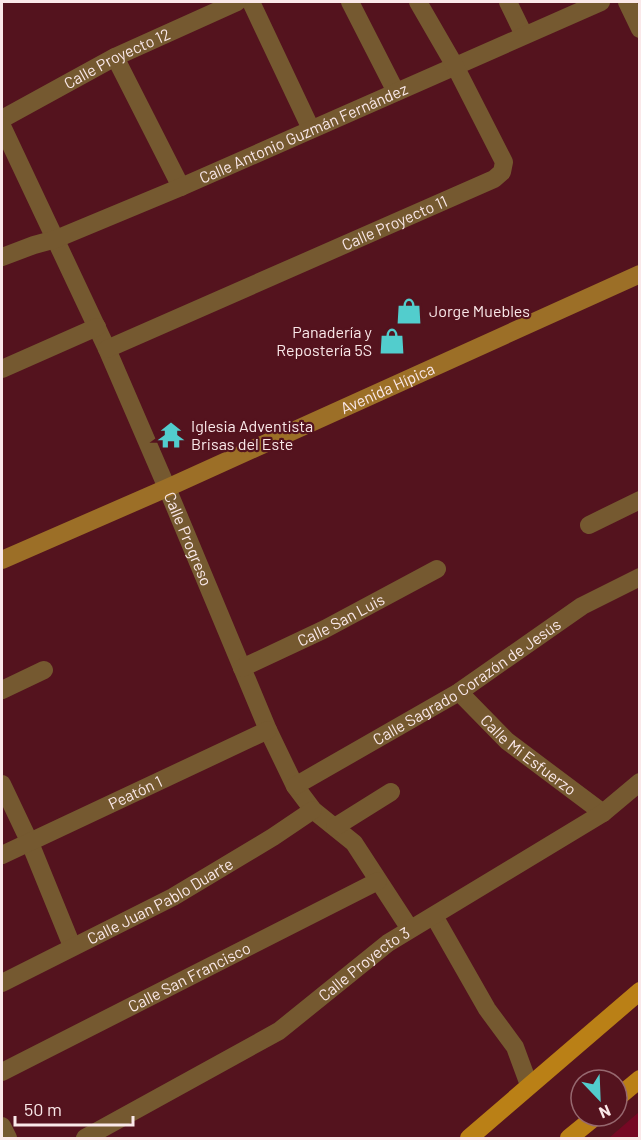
<svg xmlns="http://www.w3.org/2000/svg" width="641" height="1140" viewBox="0 0 641 1140" font-family="Barlow,sans-serif">
<style>
.green{fill:#760824}
.lines{fill:none;stroke-linecap:round;stroke-linejoin:round}
.street{stroke:#755930;stroke-width:18}
.secondary{stroke:#9c6f27;stroke-width:18}
.primary{stroke:#ba8016;stroke-width:18}
.labels{text-anchor:middle;stroke-width:4.5;stroke-linejoin:round;paint-order:stroke}
.street-label{font-size:16px;fill:#fae8e9;stroke:#54131e}
.poi-label{font-size:16px;fill:#fae8e9;stroke:#54131e;text-anchor:start}
</style>
<rect width="100%" height="100%" fill="#54131e"/>
<path class="green" d="M 639,1112 L 639,1138 L 609,1138 Z"/>
<g class="lines">
<g class="street">
<path d="M 251,2 L 311,129"/>
<path d="M 350,2 L 396,92"/>
<path d="M 508,2 L 524,35"/>
<path d="M 627,2 L 640,29"/>
<path d="M 115,57 L 181,187"/>
<path id="s1" d="M 2,119 L 115,57 L 237,2"/>
<path id="s2" d="M 2,126 L 107,349 L 167,488 L 268,730 L 295,786 L 313,810 L 354,843 L 410,929"/>
<path id="s3" d="M 2,257 L 34,245 L 56,239 L 181,187 L 601,2"/>
<path id="s4" d="M 107,349 L 494,179 L 502,172 L 504,162 L 455,66 L 418,2"/>
<path d="M 2,369 L 97,327"/>
<path d="M 589,525 L 640,500"/>
<path id="s5" d="M 242,668 L 325,629 L 437,569"/>
<path d="M 2,690 L 44,670"/>
<path id="s6" d="M 459,692 L 507,741 L 603,813"/>
<path d="M 2,784 L 30,843 L 72,946"/>
<path id="s7" d="M 295,786 L 459,692 L 582,606 L 640,577"/>
<path d="M 335,827 L 391,792"/>
<path id="s8" d="M 2,855 L 268,730"/>
<path d="M 434,916 L 487,1009 L 515,1047 L 529,1085"/>
<path id="s9" d="M 2,983 L 173,897 L 273,837 L 313,810"/>
<path id="s10" d="M 2,1072 L 378,881"/>
<path d="M 2,1126 L 8,1138"/>
<path id="s11" d="M 85,1138 L 279,1031 L 388,943 L 603,813 L 640,782"/>
</g>
<path class="secondary" id="s12" d="M 2,560 L 167,488 L 640,274"/>
<path class="primary" d="M 617,1098 L 640,1079
M 469,1138 L 640,991
M 569,1138 L 596,1116"/>
</g>
<defs>
<g id="shop-bare" transform="scale(2.07)"><path d="M-5-2.5h2.3a2.7 3.5 0 0 1 5.4 0H5L5.5 6h-11ZM-1.5-2.5h3a1.5 2.3 0 0 0-3 0Z" fill="#52cdcd" stroke="#54131e" stroke-width="2.5" paint-order="stroke"/></g>
<g id="temple-bare" transform="scale(2.07)"><path d="M0-6L5-2H3V0L6.5 2.5H4V6H1.5V3h-3V6H-4V2.5H-6.5L-3 0V-2H-5Z" fill="#52cdcd" stroke="#54131e" stroke-width="2.5" paint-order="stroke"/></g>
</defs>
<g fill-rule="evenodd">
<use href="#shop-bare" x="409" y="311"/>
<use href="#shop-bare" x="392" y="341"/>
<use href="#temple-bare" x="171" y="435"/>
</g>
<g class="labels">
<g class="street-label">
<text dy="6" stroke="none"><textPath href="#s1" startOffset="130">Calle Proyecto 12</textPath></text>
<text dy="6" stroke="none"><textPath href="#s3" startOffset="326">Calle Antonio Guzmán Fernández</textPath></text>
<text dy="6" stroke="none"><textPath href="#s4" startOffset="314">Calle Proyecto 11</textPath></text>
<text dy="6" stroke="none"><textPath href="#s12" startOffset="422">Avenida Hípica</textPath></text>
<text dy="6" stroke="none"><textPath href="#s2" startOffset="453">Calle Progreso</textPath></text>
<text dy="6" stroke="none"><textPath href="#s5" startOffset="110">Calle San Luis</textPath></text>
<text dy="6" stroke="none"><textPath href="#s7" startOffset="201">Calle Sagrado Corazón de Jesús</textPath></text>
<text dy="6" stroke="none"><textPath href="#s6" startOffset="94">Calle Mi Esfuerzo</textPath></text>
<text dy="6" stroke="none"><textPath href="#s8" startOffset="147">Peatón 1</textPath></text>
<text dy="6" stroke="none"><textPath href="#s9" startOffset="178">Calle Juan Pablo Duarte</textPath></text>
<text dy="6" stroke="none"><textPath href="#s11" startOffset="330">Calle Proyecto 3</textPath></text>
<text dy="6" stroke="none"><textPath href="#s10" startOffset="210">Calle San Francisco</textPath></text>
</g>
<g class="poi-label">
<text x="429" y="317">Jorge Muebles</text>
<text x="372" y="338" text-anchor="end">Panadería y<tspan x="372" dy="18">Repostería 5S</tspan></text>
<text x="191" y="432">Iglesia Adventista<tspan x="191" dy="18">Brisas del Este</tspan></text>
</g>
</g>
<rect width="641" height="1140" fill="none" stroke="#fae8e9" stroke-width="6"/>
<g transform="translate(599 1098) rotate(157)"><circle r="28" fill="#54131e" stroke="#96686f" stroke-width="1.5"/>
<path d="M0-4.5L10 22L0 15L-10 22Z" fill="#52cdcd"/>
<text y="-9" font-size="16" font-weight="bold" text-anchor="middle" fill="#fae8e9">N</text>
</g>
<path d="M15 1116v9h118v-9" fill="none" stroke="#fae8e9" stroke-width="3"/>
<text x="24" y="1116" font-size="18" fill="#fae8e9" stroke="#54131e" stroke-width="4.5" paint-order="stroke">50 m</text>
</svg>
